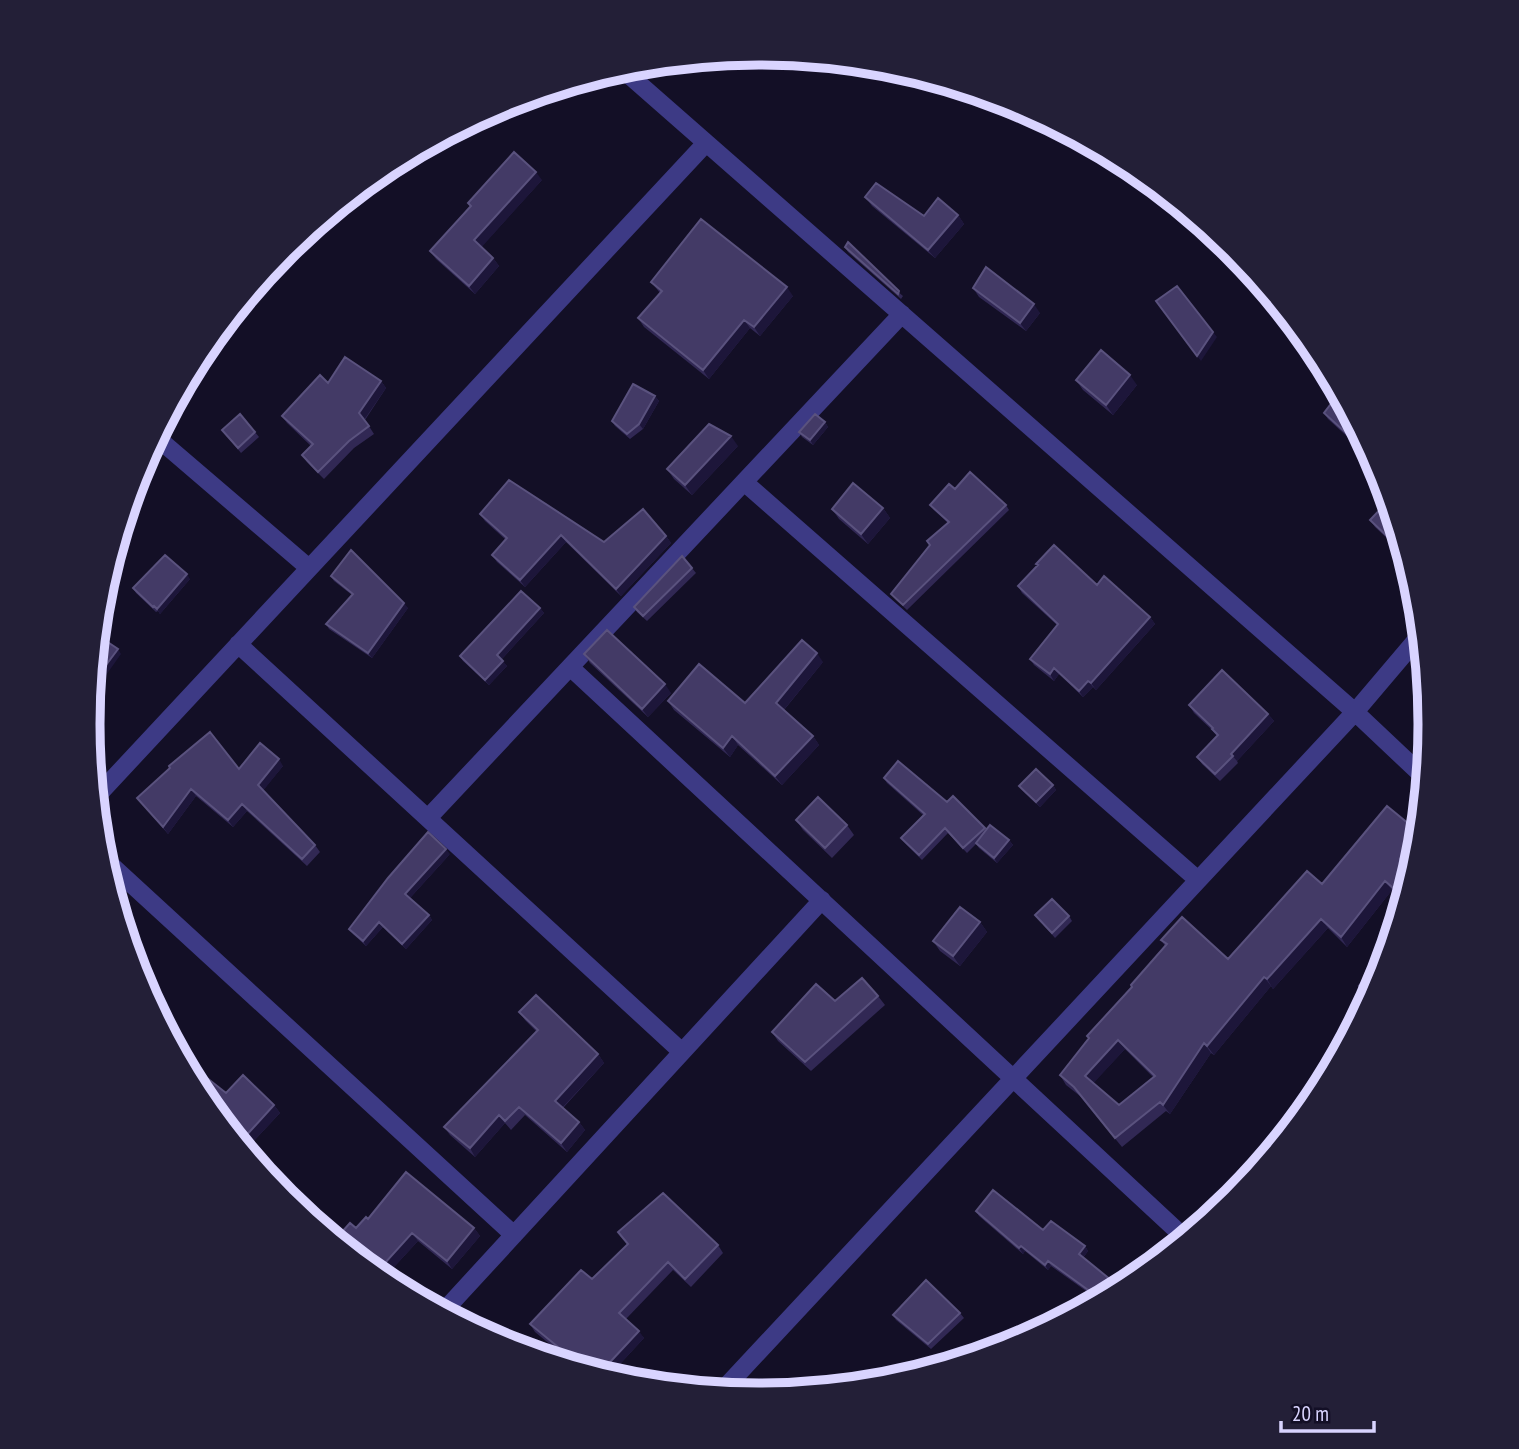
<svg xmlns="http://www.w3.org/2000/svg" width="1519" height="1449" viewBox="0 0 1519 1449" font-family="'PT Sans Narrow',sans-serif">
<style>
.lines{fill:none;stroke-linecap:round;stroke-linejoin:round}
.minor{stroke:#3d3a85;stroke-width:18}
.wall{fill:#312854;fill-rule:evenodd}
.shaded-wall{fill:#1d163a}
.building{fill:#433a66;stroke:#5a527e;stroke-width:2;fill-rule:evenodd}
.rim{fill:none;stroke:#d9d4ff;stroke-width:9}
</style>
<rect width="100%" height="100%" fill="#130f26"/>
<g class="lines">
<path class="minor" d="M 621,68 L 1355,712 L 1422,633
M 155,436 L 309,568
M 744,482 L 1198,880
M 238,644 L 682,1052
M 570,667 L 1186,1239
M 95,798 L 706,143
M 428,818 L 902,314
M 100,855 L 514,1235
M 442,1313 L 822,900
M 720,1393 L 1355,712 L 1426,779"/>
</g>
<path class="wall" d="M 542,180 L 481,247 L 493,258 L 499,266 L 475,294 L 436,259 L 430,251 L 470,206 L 468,203 Z
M 865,197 L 924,216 L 958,215 L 964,224 L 935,258 L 872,206 Z
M 845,247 L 903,296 L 901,299 L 848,252 Z
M 651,282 L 793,296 L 760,336 L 750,328 L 709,379 L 644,327 L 638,318 L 660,293 Z
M 973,288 L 1040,313 L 1026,331 L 979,297 Z
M 1076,380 L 1137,385 L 1113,415 L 1083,390 Z
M 381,381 L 386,388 L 365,420 L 374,434 L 354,448 L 324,479 L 307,462 L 302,455 L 311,446 L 287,423 L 282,416 L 328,383 Z
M 1340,392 L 1379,466 L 1328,419 L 1324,413 Z
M 655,396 L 659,401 L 643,429 L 630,439 L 615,426 L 612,421 Z
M 825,422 L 828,427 L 813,445 L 802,437 L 799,432 Z
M 222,430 L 255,432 L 259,437 L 241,453 Z
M 738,446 L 692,495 L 674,479 L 667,469 Z
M 955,489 L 1006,505 L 1009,510 L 907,610 L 895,599 L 891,594 L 948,523 L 934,510 L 930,505 Z
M 1390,499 L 1393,544 L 1375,527 L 1370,520 Z
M 883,508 L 890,518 L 868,544 L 839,519 L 832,509 Z
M 125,513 L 134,524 L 116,541 Z
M 480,514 L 604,542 L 666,536 L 671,543 L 621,596 L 566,542 L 525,587 L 497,562 L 492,555 L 506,540 L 485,521 Z
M 692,568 L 696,573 L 647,621 L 637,612 L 634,607 Z
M 331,576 L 408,608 L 372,658 L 329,629 L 326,624 L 352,595 L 334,581 Z
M 190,579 L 160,614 L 158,611 L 156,612 L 136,593 L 133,588 Z
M 1097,585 L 1150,617 L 1155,624 L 1096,690 L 1093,687 L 1083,697 L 1059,674 L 1054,681 L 1034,665 L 1030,659 L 1057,625 L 1022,593 L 1018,586 Z
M 540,608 L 544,613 L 501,660 L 507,666 L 489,685 L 463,661 L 460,656 Z
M 584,654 L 671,693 L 648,717 L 590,663 Z
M 823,662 L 784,710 L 813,736 L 819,745 L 782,785 L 738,745 L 730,757 L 674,710 L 668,701 L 745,703 Z
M 1189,705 L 1268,714 L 1274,721 L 1237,761 L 1238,763 L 1220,781 L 1202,764 L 1197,757 L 1217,736 L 1212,730 L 1194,713 Z
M 283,766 L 263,790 L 315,845 L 320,852 L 307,866 L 247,811 L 233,827 L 196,796 L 168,834 L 137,798 L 239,769 Z
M 884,778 L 947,802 L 986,830 L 1009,840 L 1013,845 L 997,863 L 979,848 L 976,844 L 967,853 L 948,833 L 922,860 L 905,843 L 901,838 L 923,815 L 887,783 Z
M 1053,785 L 1056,790 L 1040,807 L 1023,791 L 1019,786 Z
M 796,820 L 847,825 L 854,835 L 832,858 L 803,830 Z
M 450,854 L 410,898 L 429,915 L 432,920 L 406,949 L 383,927 L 366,946 L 353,934 L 349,929 Z
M 1408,866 L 1414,871 L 1405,901 L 1392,890 L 1347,947 L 1328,928 L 1273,989 L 1271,986 L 1214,1055 L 1211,1053 L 1170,1114 L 1166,1111 L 1122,1147 L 1080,1096 L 1066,1085 L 1060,1075 L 1165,946 L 1161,940 L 1228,959 L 1322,884 ZM 1125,1049 L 1153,1077 L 1119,1105 L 1093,1083 Z
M 1035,915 L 1069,916 L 1072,921 L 1055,938 Z
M 980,922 L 987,932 L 960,966 L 940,951 L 933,941 Z
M 1380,982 L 1372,998 L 1363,991 L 1359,986 Z
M 878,996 L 885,1005 L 811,1071 L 778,1041 L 772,1032 L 835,1001 Z
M 519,1012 L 598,1054 L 604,1063 L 563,1108 L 579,1122 L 585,1130 L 567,1152 L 525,1115 L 511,1130 L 505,1123 L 475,1157 L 450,1135 L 444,1127 L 537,1032 L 525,1020 Z
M 226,1093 L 274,1105 L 280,1113 L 248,1147 L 232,1131 L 230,1133 L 201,1098 Z
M 976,1211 L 1043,1230 L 1085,1246 L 1088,1251 L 1083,1258 L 1122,1289 L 1100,1301 L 1051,1266 L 1048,1270 L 1025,1251 L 1023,1254 L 979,1216 Z
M 368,1219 L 474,1228 L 480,1236 L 452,1269 L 418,1241 L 382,1280 L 334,1241 L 356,1228 Z
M 618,1232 L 718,1245 L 723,1253 L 691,1287 L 673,1270 L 626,1319 L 644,1338 L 608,1377 L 580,1369 L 535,1332 L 530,1324 L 592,1279 L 628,1245 Z
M 960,1313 L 964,1318 L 931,1349 L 896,1320 L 893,1315 Z"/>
<path class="shaded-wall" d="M 536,172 L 542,180 L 480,249 L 474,240 Z
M 958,215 L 964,224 L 935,258 L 928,250 Z
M 493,258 L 499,266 L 475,294 L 469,286 Z
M 787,287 L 793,296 L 760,336 L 754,327 Z
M 1034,304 L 1040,313 L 1026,331 L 1020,323 Z
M 744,320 L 750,328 L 709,379 L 703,370 Z
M 1213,332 L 1217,337 L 1201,361 L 1197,356 Z
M 1130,375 L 1137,385 L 1113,415 L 1106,405 Z
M 381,381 L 386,388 L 364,420 L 359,413 Z
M 655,396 L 659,401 L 643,429 L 639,424 Z
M 825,422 L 828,427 L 813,445 L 810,440 Z
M 731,436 L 738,446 L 692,495 L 685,485 Z
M 883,508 L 890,518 L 868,544 L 861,534 Z
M 1398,526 L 1401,535 L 1393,544 L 1388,537 Z
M 561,535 L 566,542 L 525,587 L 520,580 Z
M 666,536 L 671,543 L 621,596 L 616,589 Z
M 187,574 L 190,579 L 160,614 L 157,609 Z
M 404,603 L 408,608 L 372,658 L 368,653 Z
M 540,608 L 544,613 L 500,661 L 497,655 Z
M 1150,617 L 1155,624 L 1096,690 L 1091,683 Z
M 118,649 L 121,654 L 92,695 L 91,694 L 91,685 Z
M 817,653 L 823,662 L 782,712 L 776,703 Z
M 503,661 L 507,666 L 489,685 L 485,680 Z
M 1054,668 L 1059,674 L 1054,681 L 1050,674 Z
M 1088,681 L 1093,687 L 1083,697 L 1079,691 Z
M 665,684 L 671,693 L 648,717 L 642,709 Z
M 1268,714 L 1274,721 L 1237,761 L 1231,754 Z
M 732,736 L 738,745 L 730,757 L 723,748 Z
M 813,736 L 819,745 L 782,785 L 775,776 Z
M 279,759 L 283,766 L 263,791 L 258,785 Z
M 1053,785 L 1056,790 L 1040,807 L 1036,802 Z
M 191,789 L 196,796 L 168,834 L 163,827 Z
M 242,804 L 247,811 L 233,827 L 228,820 Z
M 1421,834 L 1419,854 L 1407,868 L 1400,859 Z
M 1009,840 L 1013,845 L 997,863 L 994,858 Z
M 446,849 L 450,854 L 409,899 L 405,894 Z
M 1385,881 L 1392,890 L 1347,947 L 1341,937 Z
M 429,915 L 432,920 L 406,949 L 402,944 Z
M 1321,919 L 1328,928 L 1273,989 L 1267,979 Z
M 379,922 L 383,927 L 366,946 L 363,941 Z
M 980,922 L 987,932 L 960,966 L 953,956 Z
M 1264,977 L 1271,986 L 1214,1055 L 1207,1046 Z
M 174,1040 L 180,1048 L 176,1052 L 172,1043 Z
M 1118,1040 L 1125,1049 L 1091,1086 L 1085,1076 Z
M 1204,1043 L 1211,1053 L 1170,1114 L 1163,1105 Z
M 598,1054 L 604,1063 L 561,1109 L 555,1101 Z
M 274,1105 L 280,1113 L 248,1147 L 243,1139 Z
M 499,1115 L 505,1123 L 475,1157 L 470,1148 Z
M 579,1122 L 585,1130 L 567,1152 L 561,1143 Z
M 226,1124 L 232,1131 L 230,1133 L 224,1126 Z
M 474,1228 L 480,1236 L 452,1269 L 447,1261 Z
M 412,1233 L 418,1241 L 382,1280 L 375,1274 Z
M 1021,1246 L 1025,1251 L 1023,1254 L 1019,1248 Z
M 1085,1246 L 1088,1251 L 1082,1259 L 1079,1254 Z
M 1048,1261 L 1051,1266 L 1048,1270 L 1045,1265 Z
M 639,1331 L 644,1338 L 608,1377 L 598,1375 Z"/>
<path class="building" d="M 514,152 L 536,172 L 474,240 L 493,258 L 469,286 L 430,251 L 471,206 L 468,203 Z
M 876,183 L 924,216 L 938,198 L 958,215 L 928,250 L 865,197 Z
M 701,219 L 787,287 L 754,327 L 744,320 L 703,370 L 638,318 L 662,291 L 651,282 Z
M 848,242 L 899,291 L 898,294 L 845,247 Z
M 986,267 L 1034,304 L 1020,323 L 973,288 Z
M 1177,286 L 1213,332 L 1197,356 L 1156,301 Z
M 1101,350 L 1130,375 L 1106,405 L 1076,380 Z
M 345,357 L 381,381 L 359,413 L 369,426 L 349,441 L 318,472 L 302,455 L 313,444 L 282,416 L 320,375 L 328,383 Z
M 633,384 L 655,396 L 639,424 L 627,434 L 612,421 Z
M 1340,392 L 1377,461 L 1324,413 Z
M 240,414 L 255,432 L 238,448 L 222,430 Z
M 815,414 L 825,422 L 810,440 L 799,432 Z
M 709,424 L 731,436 L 685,485 L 667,469 Z
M 1379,466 L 1380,468 L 1384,478 L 1375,470 Z
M 970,472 L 1006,505 L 903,605 L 891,594 L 930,545 L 927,541 L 949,522 L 930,505 L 949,484 L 955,489 Z
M 509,480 L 604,542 L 643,509 L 666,536 L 616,589 L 561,535 L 520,580 L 492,555 L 507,538 L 480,514 Z
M 853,483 L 883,508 L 861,534 L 832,509 Z
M 1390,499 L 1398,526 L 1388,537 L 1370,520 Z
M 125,513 L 130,519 L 120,529 Z
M 1054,545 L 1097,585 L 1104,576 L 1150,617 L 1091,683 L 1088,681 L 1079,691 L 1054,668 L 1050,674 L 1030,659 L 1058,624 L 1018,586 L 1038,565 L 1036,564 Z
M 351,550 L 404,603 L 368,653 L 326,624 L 353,594 L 331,576 Z
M 165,555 L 187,574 L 157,609 L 154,606 L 153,607 L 133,588 Z
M 682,556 L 692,568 L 643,616 L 634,607 Z
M 521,591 L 540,608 L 497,655 L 503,661 L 485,680 L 460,656 Z
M 607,630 L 665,684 L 642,709 L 584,654 Z
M 96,635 L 97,635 L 118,649 L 91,685 Z
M 802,640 L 817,653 L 776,703 L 813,736 L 775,776 L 732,736 L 723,748 L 668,701 L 699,664 L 745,703 Z
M 1222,670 L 1268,714 L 1231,754 L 1233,756 L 1215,774 L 1197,757 L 1218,735 L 1212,729 L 1213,728 L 1189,705 Z
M 210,732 L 239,769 L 260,743 L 279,759 L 258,785 L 315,845 L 302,859 L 242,804 L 228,820 L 191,789 L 163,827 L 137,798 L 170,768 L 169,766 Z
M 898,761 L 947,802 L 953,796 L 985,828 L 963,848 L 945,828 L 919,855 L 901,838 L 925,814 L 884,778 Z
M 1036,769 L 1053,785 L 1036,802 L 1019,786 Z
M 818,797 L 847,825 L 825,848 L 796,820 Z
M 1387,806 L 1421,834 L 1400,859 L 1414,871 L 1406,899 L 1385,881 L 1341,937 L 1321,919 L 1267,979 L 1264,977 L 1207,1046 L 1204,1043 L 1163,1105 L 1160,1102 L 1115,1138 L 1074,1087 L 1060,1075 L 1089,1038 L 1087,1036 L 1132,987 L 1131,985 L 1167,944 L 1161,940 L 1182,917 L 1228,959 L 1307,871 L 1322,884 ZM 1118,1040 L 1155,1076 L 1119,1105 L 1085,1076 Z
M 990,825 L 1009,840 L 994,858 L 976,843 Z
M 428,832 L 446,849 L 405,894 L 429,915 L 402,944 L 379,922 L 363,941 L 349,929 L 388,878 Z
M 1052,899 L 1069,916 L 1052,933 L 1035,915 Z
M 960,907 L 980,922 L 953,956 L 933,941 Z
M 1374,968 L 1382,975 L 1380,982 L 1372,997 L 1359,986 Z
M 862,978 L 878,996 L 805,1062 L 772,1032 L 816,984 L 835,1001 Z
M 536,995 L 598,1054 L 555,1101 L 579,1122 L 561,1143 L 519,1107 L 505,1121 L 499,1115 L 470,1148 L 444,1127 L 538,1030 L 519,1012 Z
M 167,1034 L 174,1040 L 172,1043 Z
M 178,1055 L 226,1093 L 243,1075 L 274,1105 L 243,1139 L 226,1124 L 224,1126 L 201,1098 Z
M 406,1172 L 474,1228 L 447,1261 L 412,1233 L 375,1274 L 334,1241 L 350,1223 L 356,1228 L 366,1217 L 368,1219 Z
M 993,1190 L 1043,1230 L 1051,1221 L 1085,1246 L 1079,1254 L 1122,1289 L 1102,1300 L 1048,1261 L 1045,1265 L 1021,1246 L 1019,1248 L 976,1211 Z
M 663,1193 L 718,1245 L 685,1279 L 668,1262 L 619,1313 L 639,1331 L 598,1375 L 584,1370 L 569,1356 L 530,1324 L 581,1270 L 592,1279 L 628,1244 L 618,1232 Z
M 926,1280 L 960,1313 L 928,1344 L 893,1315 Z"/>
<path d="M0 0H1519V1449H0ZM100 724a659 659 0 1 1 1318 0a659 659 0 1 1-1318 0Z" fill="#231f37" fill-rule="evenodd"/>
<path class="rim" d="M100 724a659 659 0 1 1 1318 0a659 659 0 1 1-1318 0Z"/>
<path d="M1281 1421v10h93v-10" fill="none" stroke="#d9d4ff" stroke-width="3.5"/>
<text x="1292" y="1421" font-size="21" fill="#d9d4ff" stroke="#130f26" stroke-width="5" paint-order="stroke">20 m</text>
</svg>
